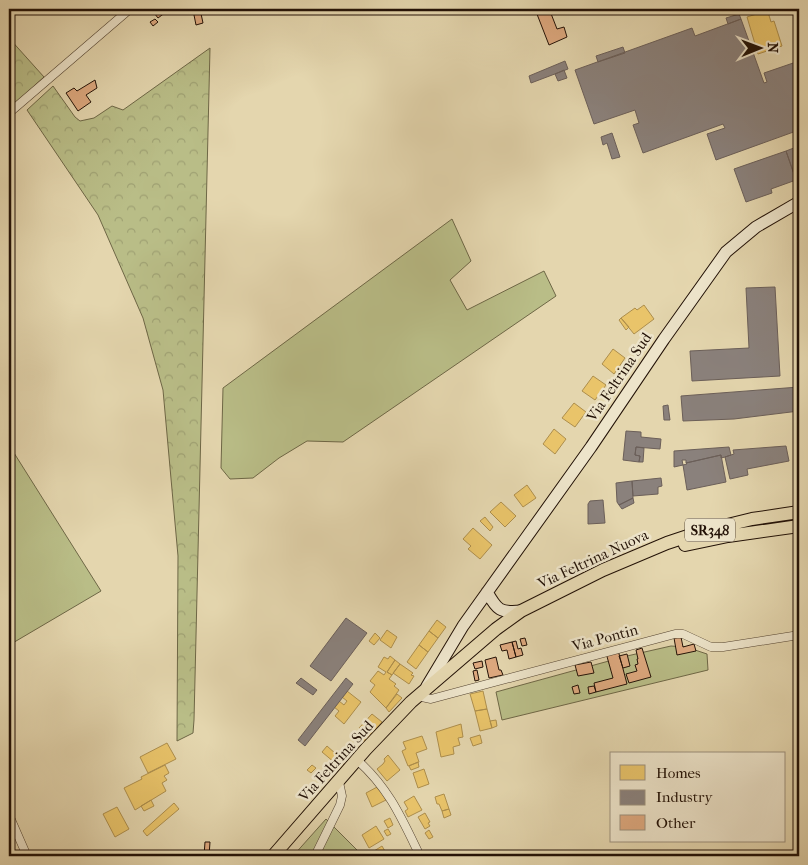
<svg xmlns="http://www.w3.org/2000/svg" width="808" height="865" viewBox="0 0 808 865" font-family="'IM FELL French Canon',serif">
<style>
.grass{fill:#b9bd87;stroke:#6e6746}
.forest{fill:url(#forest-crowns);stroke:#6e6746}
.homes{fill:#e9c46a;stroke:#ad8e4c}
.industry{fill:#8a817c;stroke:#6b5f59}
.building{fill:#dea97f;stroke:#221106}
.lines{fill:none;stroke-linecap:round;stroke-linejoin:round}
.minor-casing{stroke:#524230;stroke-width:9}
.secondary-casing{stroke:#221106;stroke-width:13}
.primary-casing{stroke:#221106;stroke-width:14}
.minor{stroke:#ede4ca;stroke-width:8}
.secondary{stroke:#ede4ca;stroke-width:11}
.primary{stroke:#e4d6ae;stroke-width:12}
.labels{text-anchor:middle;stroke-width:5;stroke-linejoin:round;paint-order:stroke}
.shield{fill:#ede4ca;stroke:#5f5041;stroke-width:1}
.shield-label{font-size:14px;font-weight:bold;fill:#221106}
.street-label{font-size:15px;fill:#221106;stroke:#ede4ca}
</style>
<defs>
<pattern id="forest-crowns" width="20" height="18" patternUnits="userSpaceOnUse" patternTransform="scale(1.25)"><rect width="20" height="18" fill="#b9bd87"/><path d="M2 6a3 3 0 1 1 6 0M12 15a3 3 0 1 1 6 0" fill="none" stroke="#9fa173"/></pattern>
</defs>
<rect width="100%" height="100%" fill="#e4d6ae"/>
<filter id="stains"><feTurbulence type="fractalNoise" baseFrequency=".004" numOctaves="4"/><feColorMatrix values="0 0 0 0 .2 0 0 0 0 .09 0 0 0 0 .02 0 0 0 .5 -.17"/></filter>
<radialGradient id="worn" r=".72"><stop offset=".6" stop-color="#630" stop-opacity="0"/><stop offset="1" stop-color="#630" stop-opacity=".3"/></radialGradient>
<path class="grass" d="M 452,219 L 471,261 L 450,280 L 467,310 L 544,271 L 556,296 L 343,442 L 307,441 L 279,458 L 253,478 L 230,479 L 221,468 L 223,388 Z
M 9,445 L 101,591 L 11,644 L 9,641 Z
M 671,646 L 686,647 L 707,654 L 708,670 L 502,720 L 496,692 L 627,656 Z
M 326,819 L 363,856 L 293,856 Z"/>
<path class="forest" d="M 9,38 L 44,77 L 9,109 Z
M 210,48 L 194,720 L 193,733 L 177,741 L 178,556 L 163,390 L 143,318 L 98,215 L 27,110 L 53,86 L 75,117 L 80,121 L 94,118 L 112,106 L 123,110 Z"/>
<path class="homes" d="M 763,12 L 764,13 L 768,12 L 771,22 L 774,21 L 782,46 L 758,54 L 747,17 Z
M 644,305 L 654,319 L 634,334 L 621,318 L 635,308 L 637,310 Z
M 621,318 L 629,327 L 626,330 L 619,320 Z
M 613,349 L 625,358 L 614,374 L 602,364 Z
M 593,376 L 606,385 L 595,400 L 582,391 Z
M 574,403 L 586,412 L 575,427 L 562,418 Z
M 554,429 L 566,439 L 555,454 L 543,444 Z
M 527,485 L 536,498 L 523,507 L 514,495 Z
M 501,502 L 516,516 L 505,527 L 490,512 Z
M 485,517 L 493,527 L 490,531 L 480,521 Z
M 473,528 L 492,545 L 480,559 L 468,549 L 471,546 L 463,539 Z
M 437,620 L 446,627 L 438,638 L 429,631 Z
M 387,630 L 397,637 L 391,648 L 380,640 Z
M 429,631 L 438,638 L 428,652 L 419,645 Z
M 375,633 L 380,638 L 374,645 L 369,641 Z
M 419,645 L 428,652 L 416,669 L 407,662 Z
M 390,656 L 395,660 L 387,672 L 392,675 L 389,679 L 396,684 L 394,686 L 399,690 L 386,708 L 370,692 L 375,685 L 370,681 L 378,671 L 384,675 L 386,672 L 378,667 L 384,657 L 388,659 Z
M 395,660 L 400,664 L 392,675 L 387,672 Z
M 400,664 L 413,673 L 411,675 L 414,676 L 409,684 L 393,673 Z
M 347,691 L 361,702 L 344,724 L 335,716 L 339,711 L 334,707 L 339,701 L 344,705 L 347,701 L 342,697 Z
M 483,691 L 487,709 L 475,711 L 470,694 Z
M 397,694 L 402,698 L 389,712 L 386,708 Z
M 487,709 L 492,728 L 480,731 L 475,711 Z
M 372,714 L 382,722 L 363,744 L 357,739 L 363,732 L 359,728 Z
M 496,720 L 497,726 L 492,728 L 490,721 Z
M 461,724 L 463,737 L 458,738 L 460,745 L 453,747 L 454,754 L 441,757 L 436,732 Z
M 480,735 L 482,743 L 473,746 L 470,738 Z
M 422,736 L 427,749 L 416,753 L 419,762 L 408,766 L 402,751 L 406,749 L 403,742 Z
M 167,743 L 176,759 L 148,773 L 140,757 Z
M 327,746 L 345,762 L 341,768 L 322,752 Z
M 388,755 L 400,770 L 387,781 L 377,769 L 383,764 L 385,761 L 384,759 Z
M 418,762 L 419,767 L 411,770 L 409,766 Z
M 165,765 L 169,773 L 164,776 L 167,780 L 162,783 L 166,791 L 135,810 L 124,788 L 142,779 L 141,777 Z
M 312,765 L 316,768 L 311,773 L 307,770 Z
M 424,769 L 429,784 L 418,788 L 413,773 Z
M 379,786 L 386,800 L 372,807 L 366,793 Z
M 444,794 L 449,809 L 442,811 L 439,804 L 437,804 L 435,797 Z
M 414,796 L 422,810 L 408,817 L 405,811 L 408,809 L 404,802 Z
M 151,800 L 154,806 L 144,811 L 141,806 Z
M 174,803 L 179,809 L 147,836 L 143,831 Z
M 117,807 L 129,829 L 115,837 L 103,814 Z
M 449,809 L 451,815 L 444,818 L 442,811 Z
M 425,813 L 430,822 L 428,823 L 430,826 L 425,829 L 418,817 Z
M 390,818 L 393,825 L 388,828 L 384,821 Z
M 376,826 L 384,839 L 369,848 L 362,835 Z
M 388,829 L 391,834 L 387,836 L 384,831 Z
M 429,830 L 433,837 L 429,839 L 425,833 Z
M 382,846 L 386,853 L 377,856 L 374,851 Z"/>
<path class="industry" d="M 739,14 L 741,19 L 728,24 L 726,18 Z
M 741,19 L 764,83 L 767,82 L 764,73 L 799,61 L 799,130 L 716,160 L 707,134 L 725,128 L 723,124 L 643,153 L 633,125 L 639,123 L 635,110 L 594,124 L 575,70 L 692,28 L 695,36 Z
M 623,47 L 625,53 L 598,62 L 596,56 Z
M 565,61 L 568,69 L 531,83 L 529,76 Z
M 564,70 L 567,78 L 558,81 L 555,74 Z
M 612,133 L 620,157 L 612,159 L 607,143 L 603,145 L 601,137 Z
M 799,146 L 799,176 L 795,177 L 786,151 Z
M 786,151 L 796,180 L 771,189 L 772,193 L 746,202 L 734,169 Z
M 775,287 L 780,376 L 692,381 L 690,351 L 749,348 L 746,288 Z
M 796,300 L 799,300 L 799,347 Z
M 799,387 L 799,411 L 734,419 L 683,421 L 681,396 Z
M 668,405 L 670,420 L 664,420 L 663,406 Z
M 626,431 L 641,432 L 641,437 L 661,439 L 660,449 L 636,447 L 635,455 L 640,456 L 639,462 L 623,460 Z
M 786,446 L 789,461 L 747,469 L 748,475 L 730,479 L 725,457 L 734,454 L 733,450 Z
M 636,447 L 644,448 L 643,462 L 639,462 L 640,456 L 635,455 Z
M 729,447 L 731,455 L 725,457 L 721,458 L 721,455 L 686,463 L 686,460 L 682,460 L 683,465 L 674,467 L 674,451 Z
M 721,455 L 726,482 L 687,490 L 683,465 L 687,464 L 686,463 Z
M 661,478 L 662,486 L 658,487 L 658,494 L 633,496 L 632,481 Z
M 632,481 L 633,498 L 619,505 L 617,502 L 616,483 Z
M 633,498 L 634,503 L 622,509 L 619,505 Z
M 603,500 L 605,523 L 588,524 L 588,504 L 590,501 Z
M 346,618 L 367,633 L 331,681 L 310,666 Z
M 301,678 L 317,690 L 313,695 L 296,683 Z
M 346,678 L 353,684 L 305,746 L 298,740 Z"/>
<path class="building" d="M 151,9 L 170,9 L 158,18 Z
M 200,9 L 203,23 L 196,25 L 193,10 Z
M 535,9 L 547,9 L 548,12 L 550,11 L 557,29 L 564,27 L 567,37 L 549,45 Z
M 155,19 L 158,22 L 153,26 L 150,22 Z
M 95,80 L 97,88 L 86,95 L 91,102 L 78,111 L 66,93 L 74,88 L 77,91 Z
M 681,637 L 683,647 L 694,644 L 696,651 L 677,655 L 674,638 Z
M 525,638 L 527,645 L 522,646 L 520,639 Z
M 516,641 L 518,649 L 521,648 L 523,655 L 516,657 L 512,642 Z
M 512,642 L 516,657 L 509,659 L 507,650 L 502,651 L 500,645 Z
M 642,648 L 651,677 L 629,683 L 626,674 L 637,671 L 635,665 L 638,664 L 637,659 L 638,659 L 636,650 Z
M 618,650 L 627,684 L 596,692 L 594,683 L 613,678 L 606,653 Z
M 627,654 L 630,666 L 623,668 L 619,656 Z
M 496,657 L 499,670 L 501,670 L 503,675 L 489,678 L 485,660 Z
M 482,661 L 483,667 L 475,669 L 473,663 Z
M 591,662 L 594,673 L 578,676 L 575,665 Z
M 477,670 L 479,680 L 475,681 L 473,671 Z
M 578,685 L 580,693 L 574,694 L 572,687 Z
M 594,686 L 596,692 L 589,694 L 588,687 Z
M 205,842 L 210,842 L 209,856 L 204,856 Z"/>
<g class="lines">
<g class="minor-casing">
<path id="minor" d="M 9,11 L 11,9
M 9,113 L 130,9
M 417,696 L 431,699 L 675,634 L 683,634 L 711,647 L 723,647 L 799,635
M 357,760 C 389,788 402,819 420,856
M 9,815 L 27,856
M 315,856 L 340,805 L 342,796 L 339,782"/>
</g>
<g class="secondary-casing">
<path id="secondary" d="M 487,592 C 497,610 500,613 521,611
M 427,686 L 463,626 L 591,447 L 664,339 L 726,252 L 756,227 L 799,202"/>
</g>
<g class="primary-casing">
<path id="primary" d="M 685,545 L 728,536 L 799,526
M 273,856 L 366,749 L 411,702 L 496,629 L 521,611 L 603,570 L 667,543 L 703,531 L 752,519 L 799,512"/>
</g>
<use href="#minor" class="minor"/>
<use href="#secondary" class="secondary"/>
<use href="#primary" class="primary"/>
</g>
<g class="labels">
<rect class="shield" x="685" y="518.5" width="50" height="23" rx="4"/>
<g class="shield-label">
<text x="710" y="535">SR348</text>
</g>
<g class="street-label">
<text transform="translate(619 377) rotate(-56)" y="5">Via Feltrina Sud</text>
<text transform="translate(593 559) rotate(-25)" y="5">Via Feltrina Nuova</text>
<text transform="translate(605 638) rotate(-15)" y="5">Via Pontin</text>
<text transform="translate(336 761) rotate(-48)" y="5">Via Feltrina Sud</text>
</g>
</g>
<rect width="808" height="865" fill="none" stroke="#e4d6ae" stroke-width="30"/>
<rect x="10" y="10" width="788" height="845" fill="none" stroke="#221106" stroke-width="2.5"/>
<rect x="15" y="15" width="778" height="835" fill="none" stroke="#221106"/>
<rect x="610" y="752" width="175" height="90" fill="#ede4ca" stroke="#9c907c"/>
<rect x="620" y="765" width="25" height="15" fill="#e9c46a" stroke="#9c907c"/>
<text x="656" y="778" font-size="15" fill="#221106">Homes</text>
<rect x="620" y="790" width="25" height="15" fill="#8a817c" stroke="#9c907c"/>
<text x="656" y="802" font-size="15" fill="#221106">Industry</text>
<rect x="620" y="815" width="25" height="15" fill="#dea97f" stroke="#9c907c"/>
<text x="656" y="828" font-size="15" fill="#221106">Other</text>
<g transform="translate(760 48) rotate(89)" stroke="#ede4ca" stroke-width="4" paint-order="stroke">
<path d="M0-4L9 19L0 12L-9 19Z" fill="#221106"/>
<text y="-8" font-size="14" font-weight="bold" text-anchor="middle" fill="#221106">N</text>
</g>
<rect width="100%" height="100%" filter="url(#stains)"/>
<rect width="100%" height="100%" fill="url(#worn)"/>
</svg>
